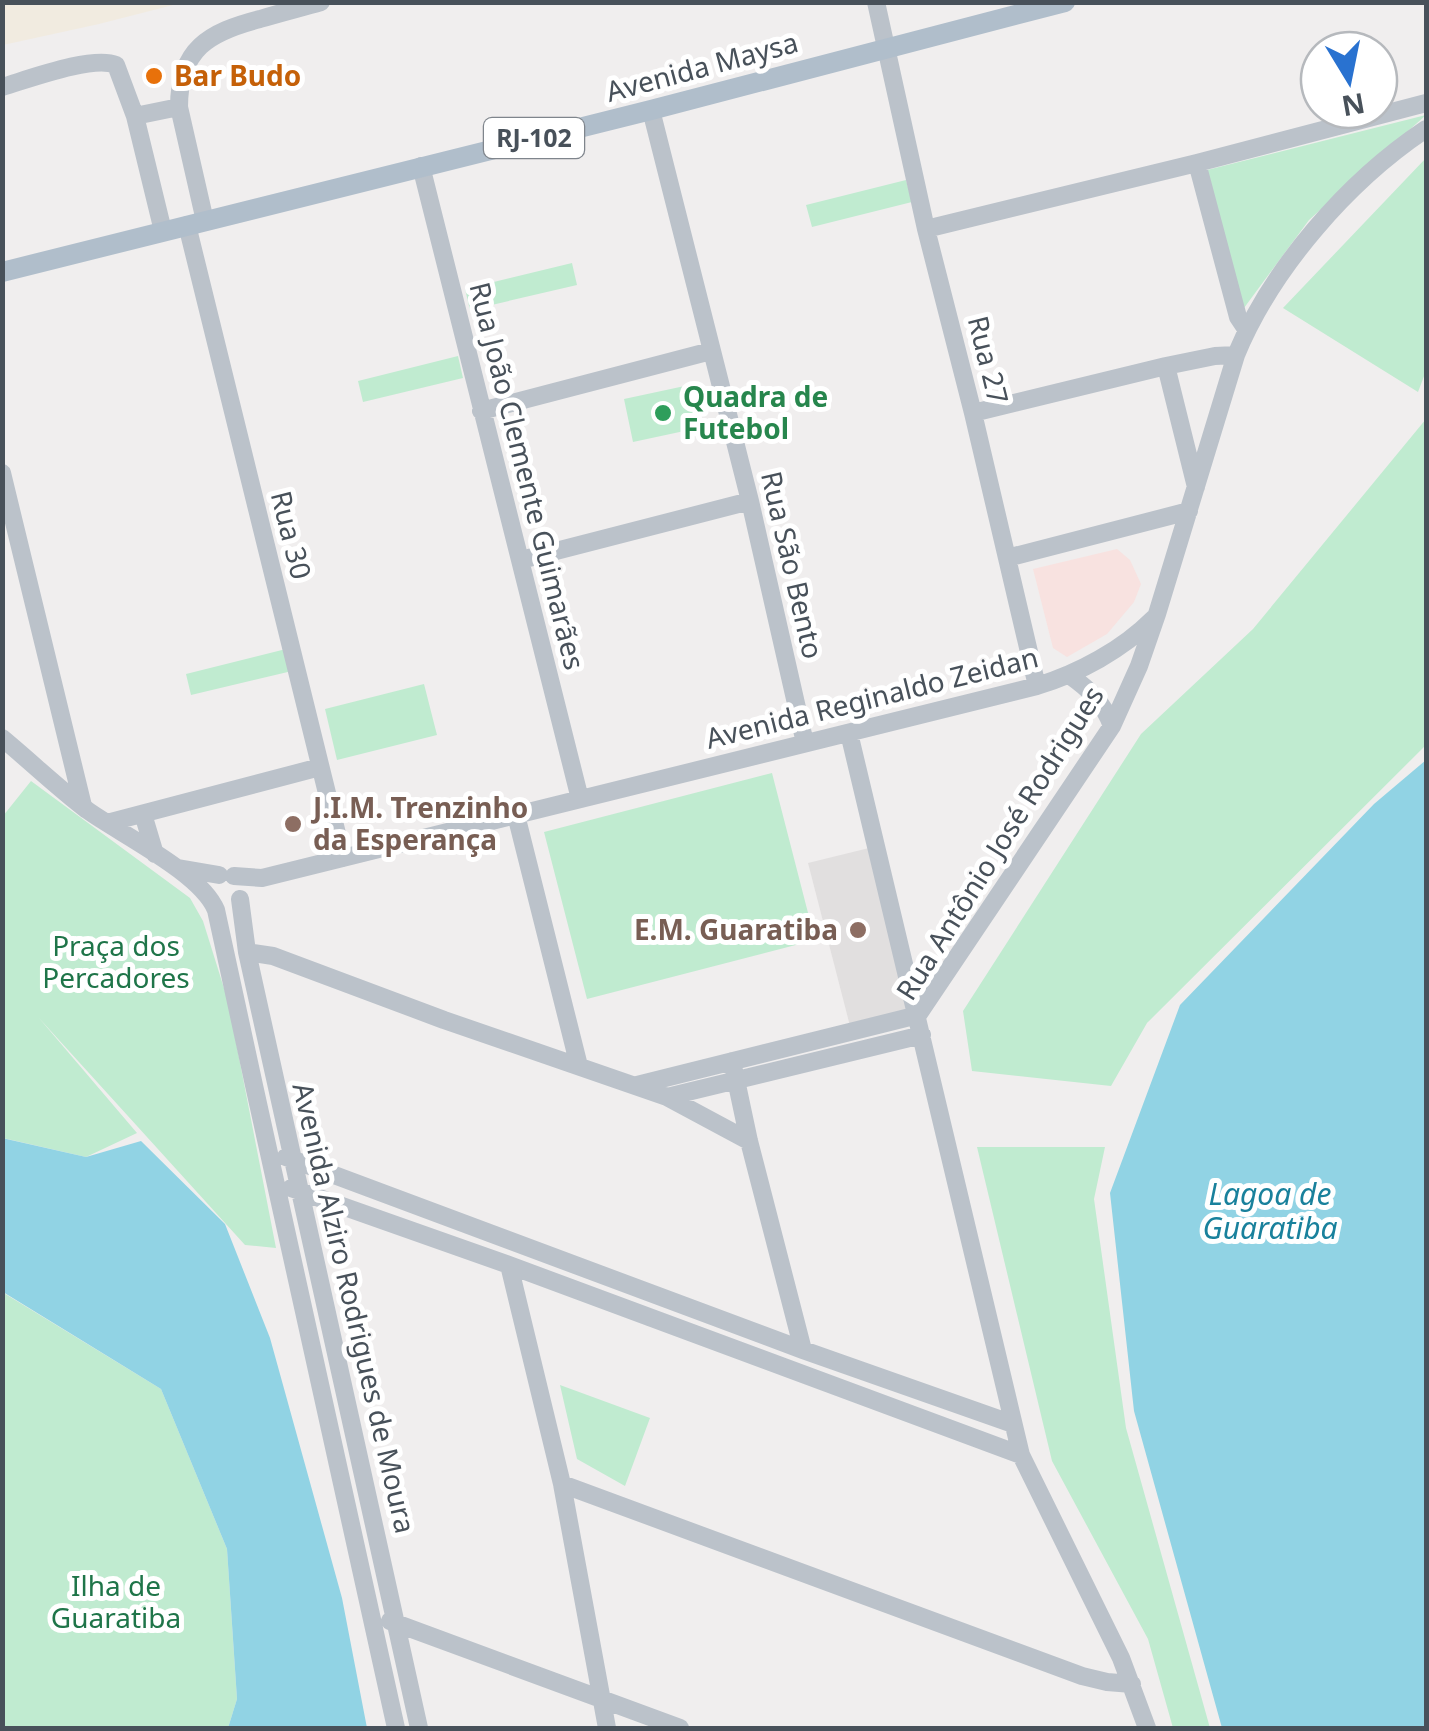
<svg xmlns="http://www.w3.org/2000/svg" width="1429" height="1731" viewBox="0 0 1429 1731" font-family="'Noto Sans',sans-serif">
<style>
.education{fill:#e1dfdf}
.medical{fill:#f8e2e0}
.green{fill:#c0ebd0}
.sand{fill:#f1ebe0}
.water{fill:#91d3e4}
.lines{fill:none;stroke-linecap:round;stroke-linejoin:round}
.minor{stroke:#bbc2ca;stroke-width:18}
.major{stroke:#b0becb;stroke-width:20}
.food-dot{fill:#e8710a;stroke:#fff;stroke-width:4}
.leisure-dot{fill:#2e9e5b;stroke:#fff;stroke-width:4}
.education-dot{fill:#8d6e63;stroke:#fff;stroke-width:4}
.labels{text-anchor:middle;stroke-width:10;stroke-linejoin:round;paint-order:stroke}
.shield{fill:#fff;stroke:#7f858c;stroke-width:2.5}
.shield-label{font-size:25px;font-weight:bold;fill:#48515a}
.street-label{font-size:28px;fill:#48515a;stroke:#fff}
.food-label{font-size:28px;font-weight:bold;fill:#c56008;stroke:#fff;text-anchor:start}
.leisure-label{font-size:28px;font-weight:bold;fill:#27864d;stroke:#fff;text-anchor:start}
.education-label{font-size:28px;font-weight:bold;fill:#785e54;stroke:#fff;text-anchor:start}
.park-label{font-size:28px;fill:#1f7549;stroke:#fff}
.water-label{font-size:30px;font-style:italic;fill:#19819c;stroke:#fff}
</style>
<rect width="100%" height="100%" fill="#f0eeee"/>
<path class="education" d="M 869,848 L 911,1011 L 850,1026 L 808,863 Z"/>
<path class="medical" d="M 1117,549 L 1130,560 L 1141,584 L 1134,602 L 1107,634 L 1067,657 L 1053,648 L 1033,569 Z"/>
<path class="green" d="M 1426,115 L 1309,220 L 1244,308 L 1207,170 Z
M 1426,158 L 1426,371 L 1418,392 L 1283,308 Z
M 906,180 L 912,202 L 812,227 L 806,205 Z
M 572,263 L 577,285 L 470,310 L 465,289 Z
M 458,356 L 463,378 L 363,402 L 358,381 Z
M 694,384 L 703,427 L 633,442 L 624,399 Z
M 1426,419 L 1426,745 L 1147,1023 L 1111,1086 L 972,1071 L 963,1011 L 1141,734 L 1253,629 Z
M 286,649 L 292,671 L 191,695 L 186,674 Z
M 424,684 L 437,735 L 337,760 L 325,709 Z
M 772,773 L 815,940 L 587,999 L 544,832 Z
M 31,781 L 190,898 L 203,921 L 228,1001 L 276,1248 L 245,1245 L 39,1018 L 137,1133 L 86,1157 L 3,1138 L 3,816 Z
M 977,1147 L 1105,1147 L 1094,1199 L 1126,1428 L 1210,1728 L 1173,1728 L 1148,1639 L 1052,1461 Z
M 2,1292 L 161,1389 L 227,1549 L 237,1699 L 228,1728 L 3,1728 Z
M 560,1385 L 650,1418 L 625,1486 L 577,1459 Z"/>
<path class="sand" d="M 2,3 L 3,2 L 181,3 L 99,24 L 3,45 Z"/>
<path class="water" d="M 1426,760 L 1426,1728 L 1222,1728 L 1134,1411 L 1110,1193 L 1180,1005 L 1374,804 Z
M 2,1138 L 86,1157 L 141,1141 L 225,1224 L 270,1338 L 342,1598 L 367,1728 L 228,1728 L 237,1699 L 227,1549 L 161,1389 L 3,1292 Z"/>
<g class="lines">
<path class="minor" d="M 876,2 L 926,229 L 973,413 L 1037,686
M 2,87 C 29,79 93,55 116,65 L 135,116 L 163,231
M 651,110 L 750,501 L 805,743
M 135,116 L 179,107
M 1197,163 L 1238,317 L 1246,329
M 421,166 L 580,799
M 205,221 L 179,107 C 179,49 209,32 260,19 C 280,13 300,8 321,2
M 187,225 L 343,858
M 926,229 L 1197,163 L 1426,103
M 1166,366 L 1196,487
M 481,411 L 711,351
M 973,413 L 1166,366 L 1215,356 L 1236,355
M 2,473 L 83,806
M 1007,558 L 1189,511
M 521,560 L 750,501
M 1069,675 C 1089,689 1103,702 1112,726
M 849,733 L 1021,1455 L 1121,1658 L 1147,1728
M 2,738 C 31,762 58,788 87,810 C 122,835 201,873 216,910 C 275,1183 335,1456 396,1728
M 143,814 L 155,854
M 516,815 L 579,1066
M 107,823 L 320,767
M 178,868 L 219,875
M 234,876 L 262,878 L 1037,686 C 1079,673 1122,650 1154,618
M 240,899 L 247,952 L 419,1728
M 247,952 L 273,956 L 444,1020 L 667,1097 L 749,1141
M 918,1015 L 1112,726 L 1139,666 L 1157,614 L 1236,355 C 1272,268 1348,181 1426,129
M 732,1061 L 749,1141 L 803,1350
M 637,1085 L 918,1015
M 667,1097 L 922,1035
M 286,1157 L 803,1350 L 1013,1424
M 291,1188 L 509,1265 L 1021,1455
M 509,1265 L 562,1484 L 607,1728
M 562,1484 L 1082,1676 L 1107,1682 L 1132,1684
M 390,1621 L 680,1728"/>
<path class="major" d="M 2,272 L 651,110 L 1065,2"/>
</g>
<circle class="food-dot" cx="154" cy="76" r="10"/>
<circle class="leisure-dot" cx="663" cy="413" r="10"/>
<g class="education-dot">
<circle cx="293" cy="824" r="10"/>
<circle cx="858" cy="930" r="10"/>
</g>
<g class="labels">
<rect class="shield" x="484" y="118" width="100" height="40" rx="8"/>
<g class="shield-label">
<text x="534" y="147">RJ-102</text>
</g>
<g class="street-label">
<text transform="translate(702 67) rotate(-15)" y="10">Avenida Maysa</text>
<text transform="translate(988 360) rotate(76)" y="10">Rua 27</text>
<text transform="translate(527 476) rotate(76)" y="10">Rua João Clemente Guimarães</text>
<text transform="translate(291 535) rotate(76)" y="10">Rua 30</text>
<text transform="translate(792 565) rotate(77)" y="10">Rua São Bento</text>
<text transform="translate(872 698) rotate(-14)" y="10">Avenida Reginaldo Zeidan</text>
<text transform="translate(1000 843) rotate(-58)" y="10">Rua Antônio José Rodrigues</text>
<text transform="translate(354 1308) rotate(77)" y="10">Avenida Alziro Rodrigues de Moura</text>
</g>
<g class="food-label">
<text x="174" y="86">Bar Budo</text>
</g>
<g class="leisure-label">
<text x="683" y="407">Quadra de<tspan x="683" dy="32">Futebol</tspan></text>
</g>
<g class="education-label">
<text x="313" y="818">J.I.M. Trenzinho<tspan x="313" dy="32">da Esperança</tspan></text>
<text x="838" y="940" text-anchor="end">E.M. Guaratiba</text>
</g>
<g class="park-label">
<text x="116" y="956">Praça dos<tspan x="116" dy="32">Percadores</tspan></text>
<text x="116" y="1596">Ilha de<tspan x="116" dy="32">Guaratiba</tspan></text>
</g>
<g class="water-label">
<text x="1270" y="1205">Lagoa de<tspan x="1270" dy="34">Guaratiba</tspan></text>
</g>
</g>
<rect width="1429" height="1731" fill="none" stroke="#48515a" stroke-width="10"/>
<g transform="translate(1349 80) rotate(170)"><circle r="48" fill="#ffffff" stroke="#b6b9bd" stroke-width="2.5"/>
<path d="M0-8L18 38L0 25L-18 38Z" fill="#2972d0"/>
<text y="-15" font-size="28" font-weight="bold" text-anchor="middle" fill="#48515a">N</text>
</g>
</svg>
